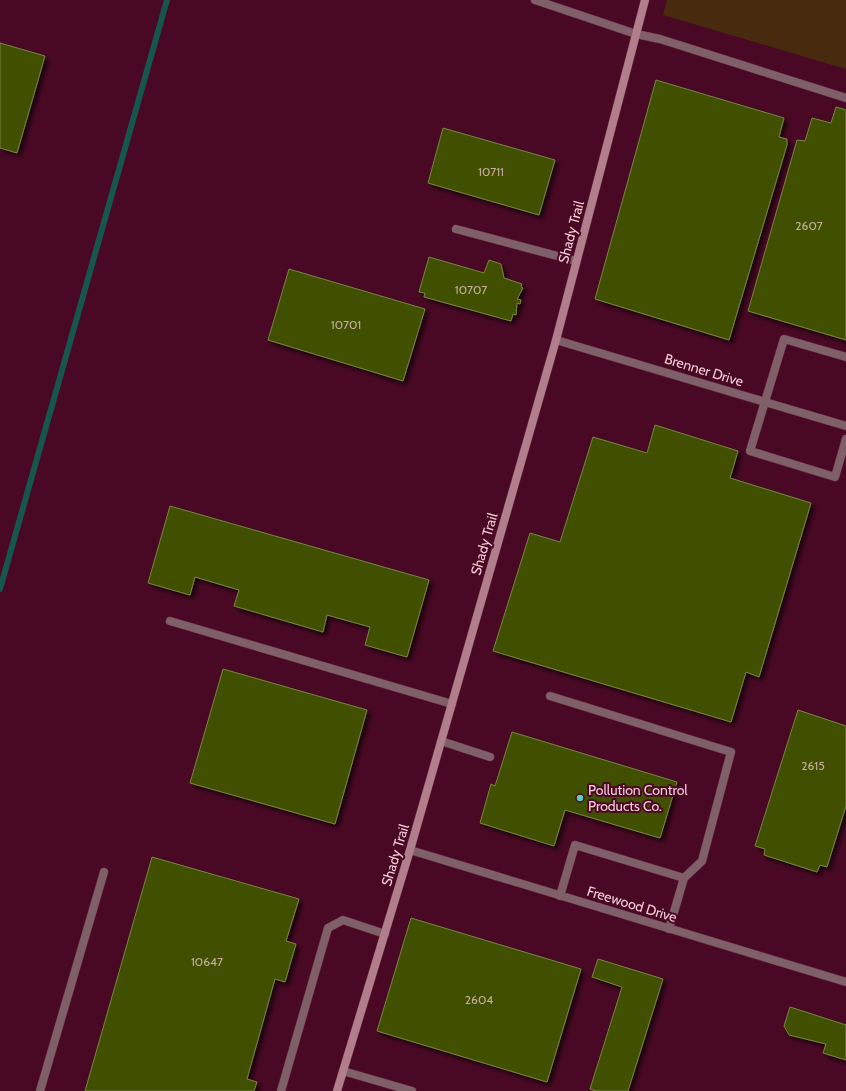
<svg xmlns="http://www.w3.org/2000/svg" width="846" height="1091" viewBox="0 0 846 1091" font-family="Cabin,sans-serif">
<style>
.green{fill:#482a0e}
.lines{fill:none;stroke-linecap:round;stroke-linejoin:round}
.stream{stroke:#15564d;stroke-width:6}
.building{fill:#415001;stroke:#758642;filter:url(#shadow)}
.lane-casing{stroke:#682c44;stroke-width:9}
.street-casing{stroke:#682c44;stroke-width:9}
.secondary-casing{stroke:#682c44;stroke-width:9}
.lane{stroke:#7f5f68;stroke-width:8}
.street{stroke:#7f5f68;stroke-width:8}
.secondary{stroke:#b17e8c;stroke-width:8}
.poi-dot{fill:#5bcebb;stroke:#490924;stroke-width:1.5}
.labels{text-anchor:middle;stroke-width:4;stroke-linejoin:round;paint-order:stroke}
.number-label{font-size:12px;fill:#c7aca0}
.street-label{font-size:14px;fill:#f4cbd5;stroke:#490924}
.poi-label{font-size:14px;fill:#f4cbd5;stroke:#490924;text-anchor:start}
</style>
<defs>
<filter id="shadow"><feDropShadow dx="3.5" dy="3.5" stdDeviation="2" flood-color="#0009"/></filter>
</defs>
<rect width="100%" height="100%" fill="#490924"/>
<path class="green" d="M 667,0 L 846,0 L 846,69 L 663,15 Z"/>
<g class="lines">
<path class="stream" d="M 0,589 L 167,0"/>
</g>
<path class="building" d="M 0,43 L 45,56 L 17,153 L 0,148 Z
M 656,80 L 784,118 L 779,137 L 787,139 L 787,145 L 729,340 L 595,299 Z
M 836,107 L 846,110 L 846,340 L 748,311 L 797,140 L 805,141 L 812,118 L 831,123 Z
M 443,128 L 555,160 L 539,215 L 428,183 Z
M 429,257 L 484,273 L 489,260 L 501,264 L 504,278 L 522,284 L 521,287 L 523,288 L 517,299 L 521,300 L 520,304 L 517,303 L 516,315 L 513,314 L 511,321 L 424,297 L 425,293 L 419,292 Z
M 289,269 L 425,309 L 403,381 L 268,340 Z
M 655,425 L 738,451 L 730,478 L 811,503 L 759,677 L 746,672 L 731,722 L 493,651 L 530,533 L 560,542 L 593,437 L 647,453 Z
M 170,506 L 429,580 L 407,657 L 365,645 L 370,627 L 327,615 L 323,632 L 234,606 L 239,590 L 195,577 L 190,595 L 148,583 Z
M 223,669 L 367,710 L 335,824 L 190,783 Z
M 798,710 L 846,726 L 846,806 L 827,867 L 820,865 L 817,872 L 764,855 L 765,849 L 755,846 Z
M 512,732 L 677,782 L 660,838 L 565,810 L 554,846 L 480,823 L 491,784 L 495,786 Z
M 152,857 L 299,899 L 286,941 L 296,944 L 285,982 L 275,979 L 247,1079 L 257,1082 L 254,1091 L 85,1091 Z
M 411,918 L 581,969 L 547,1082 L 377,1031 Z
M 598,959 L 663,979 L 628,1091 L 596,1091 L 590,1089 L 622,987 L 592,977 Z
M 790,1007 L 846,1025 L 846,1060 L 823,1053 L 826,1044 L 789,1035 L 784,1026 Z"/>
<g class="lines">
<g class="lane-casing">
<path id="lane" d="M 535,0 L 636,34 L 660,39 L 846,98
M 456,229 L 576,261
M 846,357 L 784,339 L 750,451 L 835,477 L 846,439
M 170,621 L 452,704
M 550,696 L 731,752 L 702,861 L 684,878
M 441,741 L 490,757
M 560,896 L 575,845 L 684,878 L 669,929
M 343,1071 L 412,1091
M 40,1091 L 104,872
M 281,1091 L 328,928 L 343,920 L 385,934"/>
</g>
<g class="street-casing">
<path id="street" d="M 556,340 L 846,426
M 410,850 L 846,982"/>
</g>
<g class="secondary-casing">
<path id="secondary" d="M 337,1091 L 410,850 L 556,340 L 645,0"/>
</g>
<use href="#lane" class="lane"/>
<use href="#street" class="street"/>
<use href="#secondary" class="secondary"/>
</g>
<circle class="poi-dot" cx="580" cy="798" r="4"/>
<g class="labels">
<g class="number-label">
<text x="491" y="176">10711</text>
<text x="809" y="230">2607</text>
<text x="471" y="294">10707</text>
<text x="346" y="329">10701</text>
<text x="813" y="770">2615</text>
<text x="207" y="966">10647</text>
<text x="479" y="1004">2604</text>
</g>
<g class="street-label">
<text transform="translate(571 232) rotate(-75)" y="5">Shady Trail</text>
<text transform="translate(704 370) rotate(17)" y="5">Brenner Drive</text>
<text transform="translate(484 544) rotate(-74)" y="5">Shady Trail</text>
<text transform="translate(395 855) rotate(-73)" y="5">Shady Trail</text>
<text transform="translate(632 904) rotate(17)" y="5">Freewood Drive</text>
</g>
<g class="poi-label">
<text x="588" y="795">Pollution Control<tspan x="588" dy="16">Products Co.</tspan></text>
</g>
</g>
</svg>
